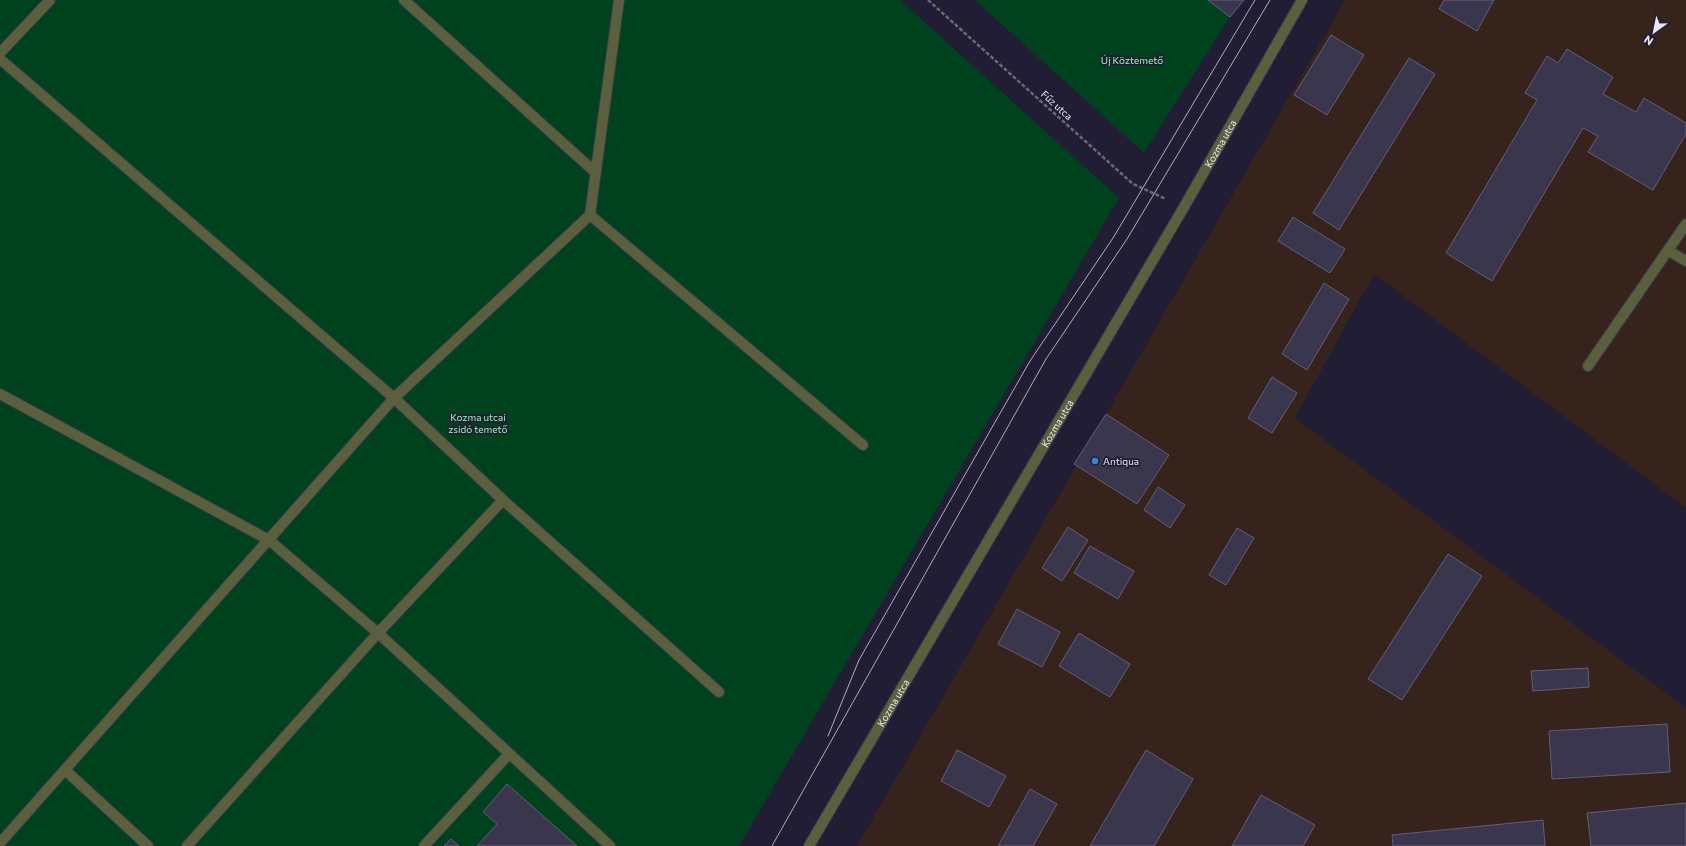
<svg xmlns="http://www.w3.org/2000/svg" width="1686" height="846" viewBox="0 0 1686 846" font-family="Commissioner,sans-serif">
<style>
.industrial{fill:#35231c}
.green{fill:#00421e}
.building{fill:#3a364e;stroke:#635e79}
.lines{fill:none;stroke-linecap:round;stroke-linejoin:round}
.service-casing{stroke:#3d394f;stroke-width:12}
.tertiary-casing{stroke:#3d394f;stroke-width:12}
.path{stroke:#6b677c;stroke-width:2.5;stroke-dasharray:4 2;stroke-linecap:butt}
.service{stroke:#5a603e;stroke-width:10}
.tertiary{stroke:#5a603e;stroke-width:10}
.tram{stroke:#b0adbf;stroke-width:1}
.shop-dot{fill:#3f7fe0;stroke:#211d34;stroke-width:1.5}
.labels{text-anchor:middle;stroke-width:3.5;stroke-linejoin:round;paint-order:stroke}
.park-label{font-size:10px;fill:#8ffbb1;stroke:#211d34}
.street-label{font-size:10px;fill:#eae8f8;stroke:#211d34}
.poi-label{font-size:10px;fill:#eae8f8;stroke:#211d34;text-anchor:start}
</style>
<rect width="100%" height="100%" fill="#211d34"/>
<path class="industrial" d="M 1345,0 L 1686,0 L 1686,508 L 1374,274 L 1295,418 L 1686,708 L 1686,846 L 857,846 Z"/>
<path class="green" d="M 0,0 L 900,0 L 1119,198 L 739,846 L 0,846 Z
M 975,0 L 1244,0 L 1230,17 L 1144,153 Z"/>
<path class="building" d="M 1208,0 L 1244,0 L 1230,17 Z
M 1444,0 L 1494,0 L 1477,31 L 1439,9 Z
M 1331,35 L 1364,55 L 1327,115 L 1294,95 Z
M 1567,49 L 1613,77 L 1603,94 L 1636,112 L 1644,98 L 1686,123 L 1686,134 L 1653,190 L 1588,152 L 1598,136 L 1583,128 L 1492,281 L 1446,253 L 1537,100 L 1525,93 L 1547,56 L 1558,63 Z
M 1409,58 L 1435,74 L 1339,230 L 1313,213 Z
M 1293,217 L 1345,249 L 1330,273 L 1278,241 Z
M 1324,283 L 1349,299 L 1307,370 L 1282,354 Z
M 1272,377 L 1297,393 L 1272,433 L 1248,418 Z
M 1106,414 L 1169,455 L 1137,504 L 1074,464 Z
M 1158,487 L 1185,505 L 1170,528 L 1144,510 Z
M 1068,527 L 1088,540 L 1062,581 L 1042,568 Z
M 1237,528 L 1254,538 L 1226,585 L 1209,575 Z
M 1090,546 L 1134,571 L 1118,599 L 1074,573 Z
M 1448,554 L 1482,576 L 1402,700 L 1368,679 Z
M 1017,609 L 1060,632 L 1042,667 L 998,644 Z
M 1079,633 L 1130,664 L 1110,697 L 1059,666 Z
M 1588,668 L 1589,687 L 1533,691 L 1531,671 Z
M 1667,724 L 1670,772 L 1552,779 L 1549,731 Z
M 957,750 L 1006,776 L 989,807 L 941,781 Z
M 1146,750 L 1193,779 L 1154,846 L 1090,846 Z
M 507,784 L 577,846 L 477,846 L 497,824 L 483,812 Z
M 1030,789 L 1057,804 L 1033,846 L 998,846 Z
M 1261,795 L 1315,825 L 1303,846 L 1232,846 Z
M 1686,803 L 1686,846 L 1591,846 L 1587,813 Z
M 1543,820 L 1545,846 L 1393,846 L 1392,835 Z
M 451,839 L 459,846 L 444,846 Z"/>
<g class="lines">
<g class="service-casing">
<path id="service" d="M 404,0 L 595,172
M 619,0 L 590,215 L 863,445
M 0,53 L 50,0
M 0,59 L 394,398 L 503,500
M 1669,251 L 1686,261
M 1588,366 L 1686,224
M 0,394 L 269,540 L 378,633 L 610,846
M 65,770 L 148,846
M 0,843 L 394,398 L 590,215
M 187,846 L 378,633 L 503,500 L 719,692
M 424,846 L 509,754"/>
</g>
<g class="tertiary-casing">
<g id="tertiary">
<path id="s1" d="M 809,846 L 1184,207 L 1302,0"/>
</g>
</g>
<path class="path" d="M 928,0 L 1133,184 L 1166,199"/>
<use href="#service" class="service"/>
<use href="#tertiary" class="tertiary"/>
<path class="tram" d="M 828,736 L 859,660 L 1030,361 L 1113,238 L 1255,0
M 772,846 L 1046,359 L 1127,239 L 1270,0"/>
</g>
<circle class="shop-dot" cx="1095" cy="461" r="4"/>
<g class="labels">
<g class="park-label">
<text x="1132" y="64">Új Köztemető</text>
<text x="478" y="421">Kozma utcai<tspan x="478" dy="12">zsidó temető</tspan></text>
</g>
<g class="street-label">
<text transform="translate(1057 105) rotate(42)" y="4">Fűz utca</text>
<text dy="4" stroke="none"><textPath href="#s1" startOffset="814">Kozma utca</textPath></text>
<text dy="4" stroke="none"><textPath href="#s1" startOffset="490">Kozma utca</textPath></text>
<text dy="4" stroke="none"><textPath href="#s1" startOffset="166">Kozma utca</textPath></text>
</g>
<g class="poi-label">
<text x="1103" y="465">Antiqua</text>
</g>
</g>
<g transform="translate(1654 32) rotate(213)" stroke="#211d34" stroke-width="3" paint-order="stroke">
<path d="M0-3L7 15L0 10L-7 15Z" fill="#eae8f8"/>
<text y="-6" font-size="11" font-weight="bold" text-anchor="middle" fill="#eae8f8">N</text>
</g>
</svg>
